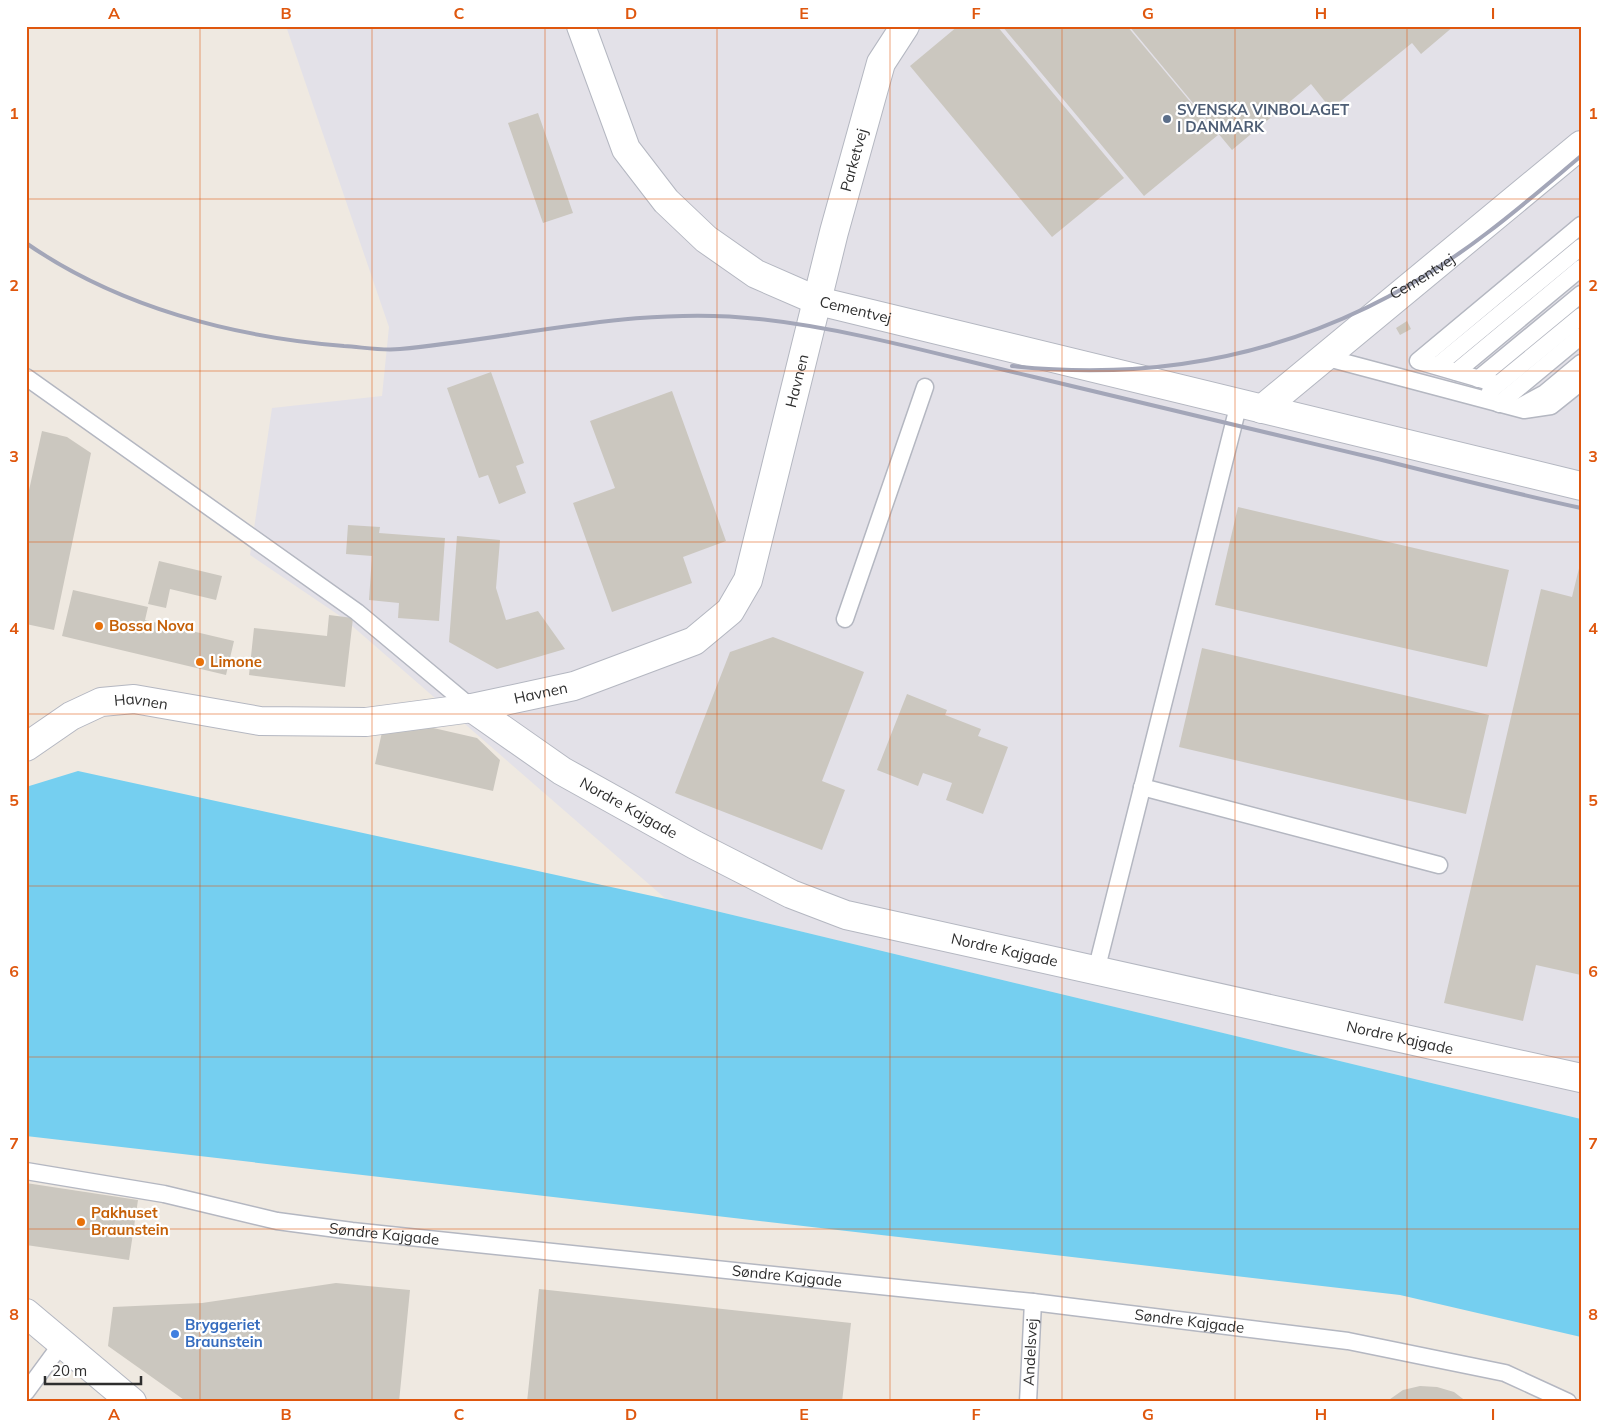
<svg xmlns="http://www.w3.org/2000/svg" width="1607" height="1428" viewBox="0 0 1607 1428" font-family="Mulish,sans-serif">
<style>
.industrial{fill:#e3e1e8}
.water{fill:#75cff0}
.building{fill:#cbc7bf}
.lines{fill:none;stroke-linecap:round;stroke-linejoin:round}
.lane-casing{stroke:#b4b7c1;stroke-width:19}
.street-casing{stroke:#b4b7c1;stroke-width:30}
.lane{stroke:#fff;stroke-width:16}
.street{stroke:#fff;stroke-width:28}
.rail{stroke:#a3a6b8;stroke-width:4}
.grid{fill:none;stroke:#df570e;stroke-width:1;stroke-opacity:0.55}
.service-dot{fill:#5c6f8a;stroke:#fff;stroke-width:2}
.food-dot{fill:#e8710a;stroke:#fff;stroke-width:2}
.shop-dot{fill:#3f7fe0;stroke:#fff;stroke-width:2}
.labels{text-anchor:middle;stroke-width:4.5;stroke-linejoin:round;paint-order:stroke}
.service-label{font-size:15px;font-weight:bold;fill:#4e5e75;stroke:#fff;text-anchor:start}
.street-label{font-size:15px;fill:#2e2e2e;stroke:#fff}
.food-label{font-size:15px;font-weight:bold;fill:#c56008;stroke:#fff;text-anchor:start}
.shop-label{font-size:15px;font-weight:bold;fill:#366cbe;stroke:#fff;text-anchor:start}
.neatline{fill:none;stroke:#df570e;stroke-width:2}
.grid-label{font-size:16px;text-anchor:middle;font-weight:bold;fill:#df570e}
</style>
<rect width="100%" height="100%" fill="#efe9e1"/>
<path class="industrial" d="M 286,26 L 1581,26 L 1581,1119 L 666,899 L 343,618 L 250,555 L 272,408 L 382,396 L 389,327 Z"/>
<path class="water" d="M 78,771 L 666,899 L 1581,1119 L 1581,1337 L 1400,1295 L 26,1136 L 26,787 Z"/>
<path class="building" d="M 958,26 L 997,26 L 1124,178 L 1052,237 L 910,66 Z
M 1002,26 L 1127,26 L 1218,135 L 1144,196 Z
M 1129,26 L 1454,26 L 1421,54 L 1412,43 L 1331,109 L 1311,84 L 1232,150 Z
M 538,113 L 573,213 L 543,223 L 508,123 Z
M 1407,321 L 1411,329 L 1400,335 L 1396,328 Z
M 491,372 L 524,463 L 516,466 L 526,493 L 499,504 L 488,475 L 479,478 L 447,388 Z
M 672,391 L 726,541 L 683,557 L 692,583 L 612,612 L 573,503 L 615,488 L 590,421 Z
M 42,431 L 67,437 L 91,453 L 54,630 L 26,624 L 26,504 Z
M 1238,507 L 1509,570 L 1487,667 L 1215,605 Z
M 348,525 L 380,527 L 379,533 L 445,538 L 439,621 L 398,618 L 399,603 L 369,600 L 372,556 L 346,554 Z
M 457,536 L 500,540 L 496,588 L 506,620 L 538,611 L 565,649 L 497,669 L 449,642 Z
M 1581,560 L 1581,975 L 1536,965 L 1523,1021 L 1444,1003 L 1541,589 L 1572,597 Z
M 159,561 L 222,576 L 216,600 L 170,589 L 166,608 L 148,604 Z
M 73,590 L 148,607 L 145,620 L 234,641 L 226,675 L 62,636 Z
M 329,615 L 353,618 L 345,687 L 249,675 L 254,628 L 327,636 Z
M 773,637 L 864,672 L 822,781 L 845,790 L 822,850 L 675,793 L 730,652 Z
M 1202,648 L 1489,715 L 1466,814 L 1179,747 Z
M 907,694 L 947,710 L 945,715 L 981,729 L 978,736 L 1008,747 L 983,814 L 946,800 L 952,783 L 923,773 L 918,786 L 877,770 Z
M 416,724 L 477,738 L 500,760 L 493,791 L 375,764 L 382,732 Z
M 26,1183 L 138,1200 L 129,1260 L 26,1245 Z
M 336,1283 L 410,1290 L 399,1402 L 187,1402 L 108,1346 L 113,1307 L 202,1303 Z
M 539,1289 L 851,1323 L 842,1402 L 527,1402 Z
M 1420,1386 L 1437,1387 L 1454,1392 L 1467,1402 L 1386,1402 L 1403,1390 Z"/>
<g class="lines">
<g class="lane-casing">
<g id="lane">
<path d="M 1324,357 L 1524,410 L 1551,406 L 1581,382"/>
<path d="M 1437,366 L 1581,247"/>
<path d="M 1456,372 L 1581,268"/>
<path d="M 26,377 L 357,612 L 472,708"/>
<path d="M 1478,379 L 1581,294"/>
<path d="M 1497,384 L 1418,361 L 1581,225"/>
<path d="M 1490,391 L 1581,316"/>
<path d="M 1499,404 L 1581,336"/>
<path d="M 1519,407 L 1545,393 L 1581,363"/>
<path d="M 845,619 L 925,387"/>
<path d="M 1142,787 L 1439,865"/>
<path d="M 1096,971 L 1239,403"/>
<path id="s1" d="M 26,1171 L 164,1194 L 277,1221 L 352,1231 L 1033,1302 L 1348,1341 L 1505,1373 L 1568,1402"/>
<path d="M 26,1392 L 62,1343"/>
<path id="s2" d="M 1028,1402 L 1033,1302"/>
</g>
</g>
<g class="street-casing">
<g id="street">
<path id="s3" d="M 581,26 L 626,149 L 666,201 L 706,239 L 756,274 L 818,301 L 1581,486"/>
<path d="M 1262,409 L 1581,145"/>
<path id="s4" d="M 472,708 L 562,771 L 695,845 L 791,894 L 846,915 L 1581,1078"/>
<path id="s5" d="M 26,747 L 71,716 L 101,702 L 134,699 L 260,721 L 366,722 L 472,708 L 574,686 L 694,641 L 730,611 L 748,580 L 834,232 L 881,63 L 905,26"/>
<path d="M 26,1313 L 132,1402"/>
</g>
</g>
<use href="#lane" class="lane"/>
<use href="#street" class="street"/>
<g class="rail">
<path d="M 26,243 C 118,307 233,337 344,346 C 362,347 381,351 400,349 C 519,338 639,305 759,319 C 851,329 943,356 1034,377 C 1148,404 1263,432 1378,459 C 1445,476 1513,493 1581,508"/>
<path id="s6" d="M 1012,366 C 1189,385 1346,341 1487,233 C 1519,209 1550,182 1581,156"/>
</g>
</g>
<path class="grid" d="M 200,26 L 200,1402M 372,26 L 372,1402M 545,26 L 545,1402M 717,26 L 717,1402M 890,26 L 890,1402M 1062,26 L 1062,1402M 1235,26 L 1235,1402M 1407,26 L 1407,1402M 26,199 L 1581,199M 26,371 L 1581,371M 26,542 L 1581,542M 26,714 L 1581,714M 26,886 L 1581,886M 26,1057 L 1581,1057M 26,1229 L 1581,1229"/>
<circle class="service-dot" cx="1167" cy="119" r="5"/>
<g class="food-dot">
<circle cx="99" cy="626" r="5"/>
<circle cx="200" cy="662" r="5"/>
<circle cx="81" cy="1222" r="5"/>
</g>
<circle class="shop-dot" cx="175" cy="1334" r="5"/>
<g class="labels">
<g class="service-label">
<text x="1177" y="115">SVENSKA VINBOLAGET<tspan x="1177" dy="17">I DANMARK</tspan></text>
</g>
<g class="street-label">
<text dy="5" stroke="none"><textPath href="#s5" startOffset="1210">Parketvej</textPath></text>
<text dy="5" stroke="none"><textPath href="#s6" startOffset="428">Cementvej</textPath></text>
<text dy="5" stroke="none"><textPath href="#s3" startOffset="419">Cementvej</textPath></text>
<text dy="5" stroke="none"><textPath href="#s5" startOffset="982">Havnen</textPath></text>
<text dy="5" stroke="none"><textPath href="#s5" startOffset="532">Havnen</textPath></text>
<text dy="5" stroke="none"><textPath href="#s5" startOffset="128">Havnen</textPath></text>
<text dy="5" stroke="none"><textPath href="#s4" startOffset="186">Nordre Kajgade</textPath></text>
<text dy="5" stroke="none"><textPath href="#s4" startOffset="591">Nordre Kajgade</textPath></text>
<text dy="5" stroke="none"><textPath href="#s4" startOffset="996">Nordre Kajgade</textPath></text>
<text dy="5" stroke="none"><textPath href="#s1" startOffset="364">Søndre Kajgade</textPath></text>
<text dy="5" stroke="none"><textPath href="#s1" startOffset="769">Søndre Kajgade</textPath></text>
<text dy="5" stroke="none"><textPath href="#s1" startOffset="1174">Søndre Kajgade</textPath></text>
<text dy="5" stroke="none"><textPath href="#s2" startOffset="50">Andelsvej</textPath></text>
</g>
<g class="food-label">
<text x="109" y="631">Bossa Nova</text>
<text x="210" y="667">Limone</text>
<text x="91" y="1218">Pakhuset<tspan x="91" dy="17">Braunstein</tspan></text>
</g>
<g class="shop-label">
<text x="185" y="1330">Bryggeriet<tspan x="185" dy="17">Braunstein</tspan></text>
</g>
</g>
<rect width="1607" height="1428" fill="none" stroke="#ffffff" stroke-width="55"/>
<path d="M45 1376v8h96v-8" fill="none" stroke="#2e2e2e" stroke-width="2.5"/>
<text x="52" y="1376" font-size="15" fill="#2e2e2e" stroke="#ffffff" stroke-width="4" paint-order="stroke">20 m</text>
<rect x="28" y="28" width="1552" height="1372" class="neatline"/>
<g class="grid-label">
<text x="114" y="19">A</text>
<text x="286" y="19">B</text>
<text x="459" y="19">C</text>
<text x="631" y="19">D</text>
<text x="804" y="19">E</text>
<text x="976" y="19">F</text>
<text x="1148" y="19">G</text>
<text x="1321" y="19">H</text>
<text x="1493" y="19">I</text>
<text x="14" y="119">1</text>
<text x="1593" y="119">1</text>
<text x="14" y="291">2</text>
<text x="1593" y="291">2</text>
<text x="14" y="462">3</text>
<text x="1593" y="462">3</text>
<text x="14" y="634">4</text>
<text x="1593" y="634">4</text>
<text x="14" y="806">5</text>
<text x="1593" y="806">5</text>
<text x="14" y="977">6</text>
<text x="1593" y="977">6</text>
<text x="14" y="1149">7</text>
<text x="1593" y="1149">7</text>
<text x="14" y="1320">8</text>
<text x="1593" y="1320">8</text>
<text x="114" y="1420">A</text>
<text x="286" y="1420">B</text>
<text x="459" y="1420">C</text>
<text x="631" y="1420">D</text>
<text x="804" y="1420">E</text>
<text x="976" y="1420">F</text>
<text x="1148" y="1420">G</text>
<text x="1321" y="1420">H</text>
<text x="1493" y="1420">I</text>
</g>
</svg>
